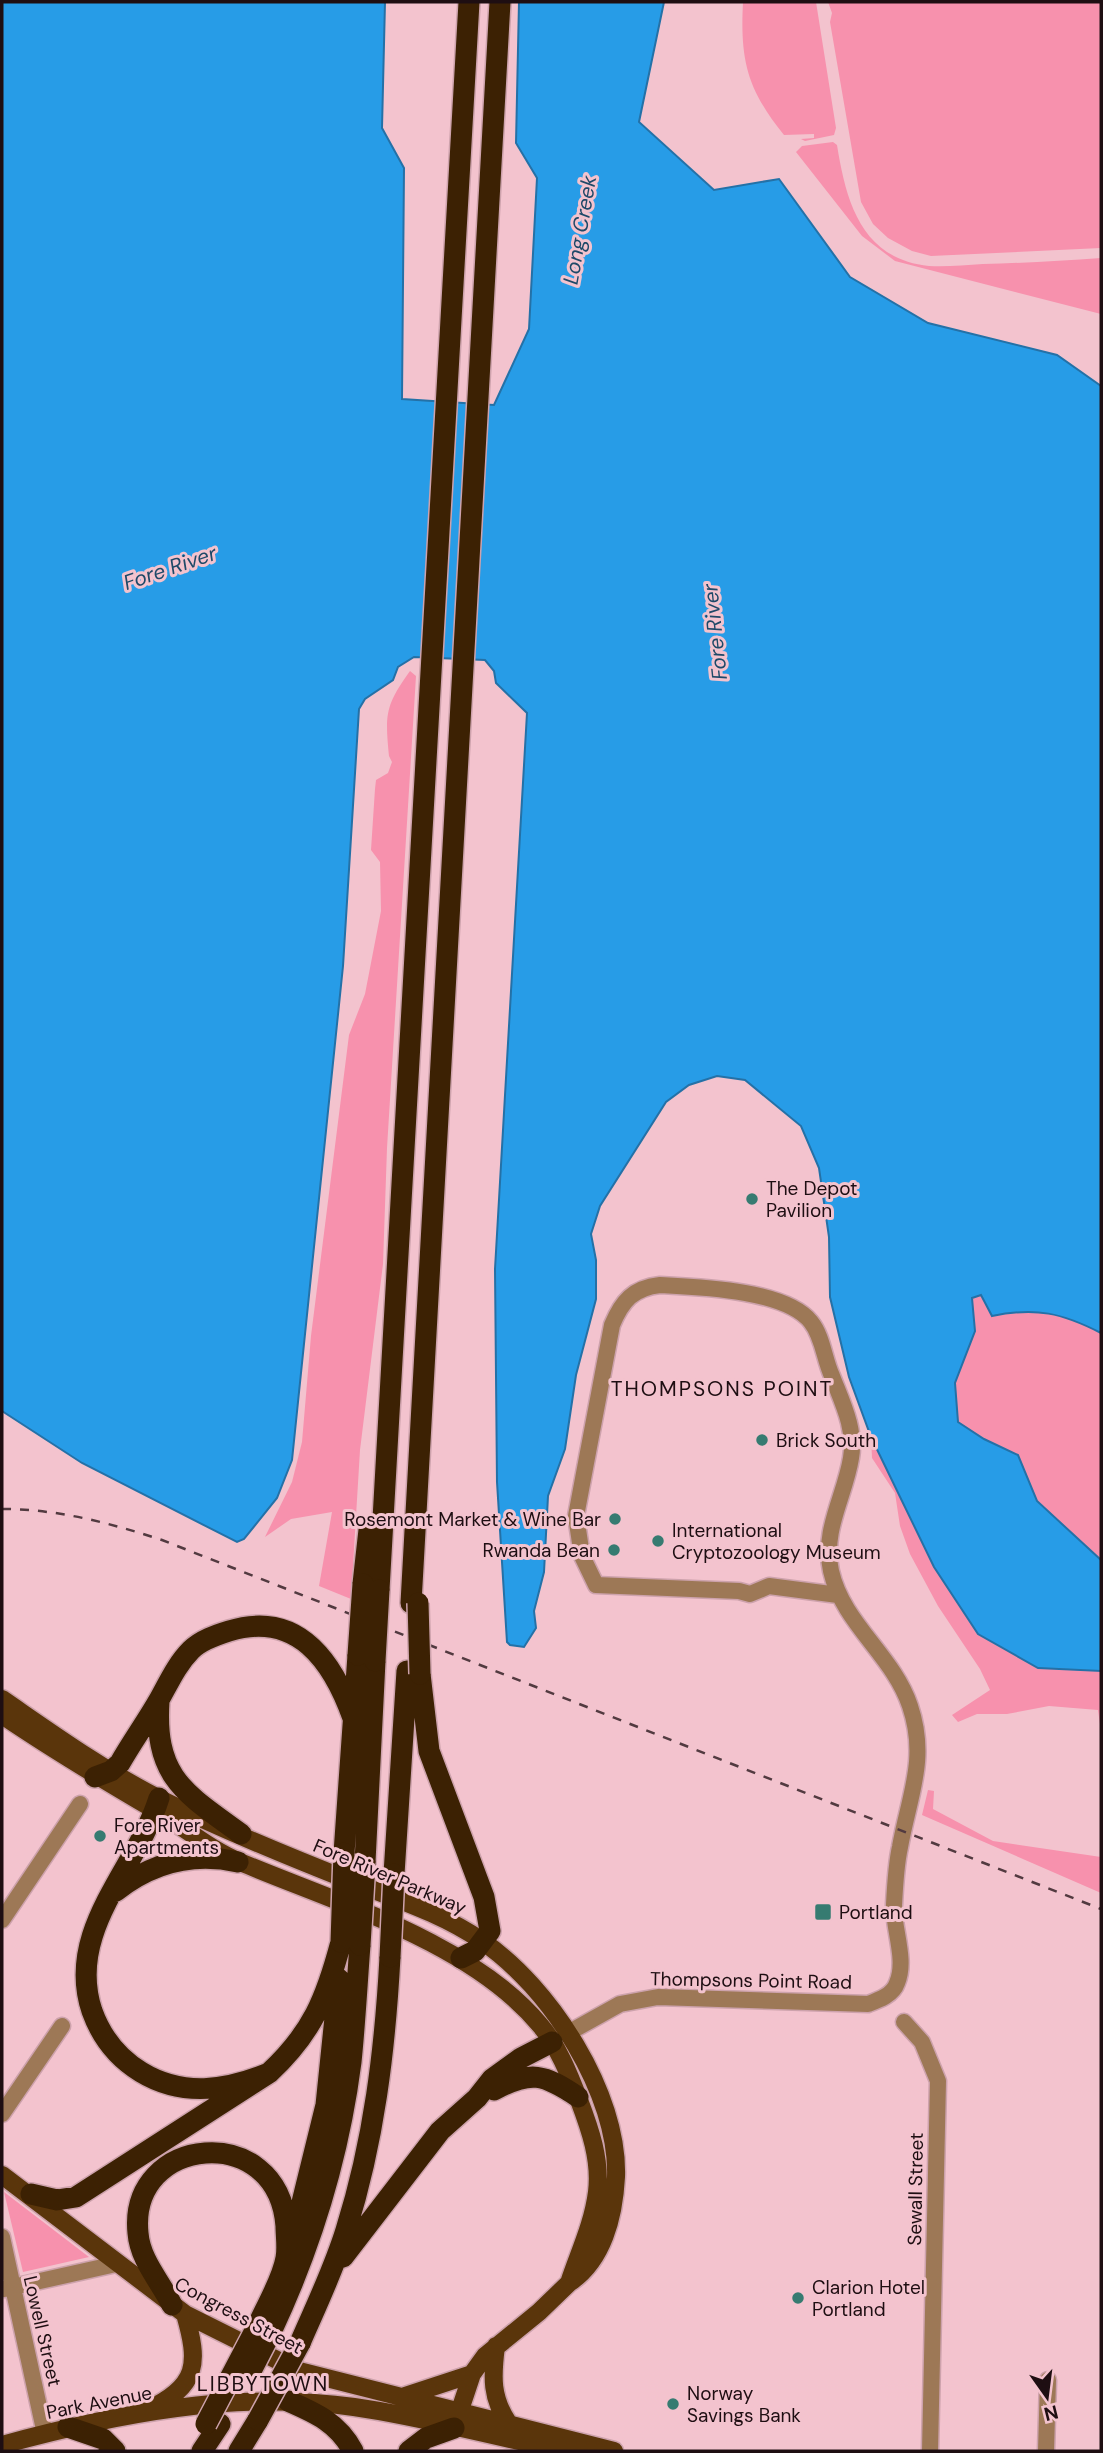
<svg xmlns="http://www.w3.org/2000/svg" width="1103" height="2453" viewBox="0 0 1103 2453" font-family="'DM Sans',sans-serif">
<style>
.green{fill:#f791ad}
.water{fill:#279ce7;stroke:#2471a7;stroke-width:2}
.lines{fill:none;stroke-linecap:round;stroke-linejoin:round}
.minor-casing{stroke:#cda2ac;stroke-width:19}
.major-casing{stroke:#cda2ac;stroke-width:21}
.highway-casing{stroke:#cda2ac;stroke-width:24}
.minor{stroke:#9d7856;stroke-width:16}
.major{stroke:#5a350b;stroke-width:18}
.highway{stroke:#3c2103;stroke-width:21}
.rail{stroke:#523a40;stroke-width:2.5;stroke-dasharray:9 9;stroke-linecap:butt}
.highway-bridge-casing{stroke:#cda2ac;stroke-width:24;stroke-linecap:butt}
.highway-bridge{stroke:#3c2103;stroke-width:21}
.poi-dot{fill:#367b71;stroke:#f3c3ce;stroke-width:2.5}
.labels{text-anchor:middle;stroke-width:6;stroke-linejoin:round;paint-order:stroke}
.poi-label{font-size:19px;fill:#1e0e12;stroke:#f3c3ce;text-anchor:start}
.street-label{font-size:19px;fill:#1e0e12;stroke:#f3c3ce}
.water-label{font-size:21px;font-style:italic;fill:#1e4968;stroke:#f3c3ce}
.neighbourhood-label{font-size:21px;letter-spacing:2px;fill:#1e0e12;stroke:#f3c3ce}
</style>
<rect width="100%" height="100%" fill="#f3c3ce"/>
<path class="green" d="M 743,2 L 816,2 L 836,128 L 834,135 L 805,141 L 801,139 L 814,138 L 814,134 L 784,135 C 747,89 740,60 743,2 Z
M 828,2 L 1101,2 L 1101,248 L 931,256 L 912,251 L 888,238 L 873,224 L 861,202 L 830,22 L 832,13 Z
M 833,142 L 837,145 C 846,201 861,259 929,266 C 947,267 965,265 983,264 C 1022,263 1062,261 1101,258 L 1101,314 L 895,261 L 862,236 L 796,152 L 802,146 Z
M 410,671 L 416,676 L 387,1148 L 383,1264 L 360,1450 L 351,1599 L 319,1586 L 332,1512 L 291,1519 L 265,1537 L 292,1482 L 302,1442 L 311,1336 L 349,1035 L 365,994 L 381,911 L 380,862 L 371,850 L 375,789 L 376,780 L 388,773 L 392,762 L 389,756 C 385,714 385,706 410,671 Z
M 801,1126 L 1101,1183 L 1101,1731 L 1098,1710 L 1049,1706 L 1007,1714 L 977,1714 L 958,1722 L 952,1715 L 990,1690 L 980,1669 L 938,1606 L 910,1554 L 900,1526 L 895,1493 L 872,1458 L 871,1437 L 849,1377 L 830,1297 L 829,1237 L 819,1168 Z
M 928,1790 L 934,1791 L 933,1809 L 993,1841 L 1101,1857 L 1101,1893 L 922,1815 Z
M 4,2192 L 89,2257 L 23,2272 Z"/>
<path class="water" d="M 2,2 L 385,2 L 382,128 L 404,168 L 402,399 L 494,405 L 529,329 L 537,178 L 516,143 L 519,2 L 664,2 L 639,122 L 714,190 L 779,179 L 850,277 L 928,323 L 1057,355 L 1101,386 L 1101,1333 C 1062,1313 1036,1307 992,1316 L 981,1295 L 972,1298 L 975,1331 L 955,1383 L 958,1422 L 984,1439 L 1018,1455 L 1037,1501 L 1101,1560 L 1101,1671 L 1038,1668 L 978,1634 L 934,1567 L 871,1437 L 849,1377 L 830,1297 L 829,1237 L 819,1168 L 801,1126 L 745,1080 L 717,1076 L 689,1085 L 666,1102 L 600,1206 L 591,1234 L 596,1260 L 596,1299 L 576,1375 L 565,1449 L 548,1496 L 544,1572 L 534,1611 L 536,1628 L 524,1647 L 510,1645 L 507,1642 L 497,1482 L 495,1269 L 527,713 L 496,683 L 494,671 L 485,660 L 414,657 L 398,667 L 393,680 L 365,699 L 359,709 L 343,966 L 292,1460 L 277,1498 L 244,1539 L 237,1542 L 82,1463 L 2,1411 Z"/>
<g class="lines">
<g class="minor-casing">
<path id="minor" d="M 2,1920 L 80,1804
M 904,2022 L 922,2042 L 938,2081 L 930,2451
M 568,2033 L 620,2004 L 658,1997 L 868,2004 C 879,2000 893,1995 897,1983 C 907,1960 893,1929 894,1905 C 895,1885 896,1865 900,1847 C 909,1796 928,1759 910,1706 C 893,1655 843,1624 831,1571 C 822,1530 845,1496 851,1458 C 856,1429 842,1402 832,1376 C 824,1359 823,1337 811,1322 C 786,1290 700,1287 660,1285 C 633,1288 622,1301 612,1325 L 576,1516 L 582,1556 L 596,1585 L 739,1591 L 750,1594 L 769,1586 L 838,1595
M 2,2114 L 62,2026
M 2,2237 L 45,2434
M 4,2289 L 116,2264
M 1046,2451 L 1048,2380"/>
</g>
<g class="major-casing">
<path id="major" d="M 2,1699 C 53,1734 103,1770 158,1798 C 221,1829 287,1856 353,1882 C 396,1899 443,1914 482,1941 C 550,1987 619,2094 616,2177 C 614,2216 603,2261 569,2283 L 539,2312 L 485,2356 L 472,2374 L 454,2428
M 2,1715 C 52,1749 102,1779 155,1810 C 183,1826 210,1850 240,1862 C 337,1903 471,1942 540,2025 C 558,2046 569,2074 579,2100 C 590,2129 601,2160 597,2192 C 593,2224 579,2253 569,2283
M 2,2175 L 185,2314 L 299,2371 L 614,2451
M 496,2346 C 492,2377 491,2398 509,2424
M 402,2397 L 472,2374
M 147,2410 C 199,2386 199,2363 185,2314
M 2,2445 C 115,2414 237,2390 354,2407 C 426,2417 497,2438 568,2451"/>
</g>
<g class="highway-casing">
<path id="highway" d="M 363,1584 L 369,1530
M 379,1590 L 469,2
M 411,1603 L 500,2
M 420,1674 L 429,1751 L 484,1897 L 490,1931 L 475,1951 L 461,1958
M 159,1701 C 154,1778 185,1793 241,1834
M 95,1777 L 111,1771 L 120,1763 C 132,1742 147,1721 159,1700 C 169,1682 177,1664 191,1650 C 201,1640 216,1635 229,1631 C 298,1610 333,1662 353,1718
M 159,1798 C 137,1869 65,1930 92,2011 C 101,2036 118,2058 141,2072 C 182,2097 226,2091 269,2073
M 344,1853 L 358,1655
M 365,1862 L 375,1661
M 394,1874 L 407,1671
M 116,1891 C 153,1862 193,1852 238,1862
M 494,2090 C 531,2070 544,2074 578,2097
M 31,2194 L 57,2200 L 76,2197 L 269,2073 C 312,2033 326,1999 341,1942
M 292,2243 L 326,2105 L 339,1979
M 343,2257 L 440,2131 L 477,2098 L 492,2079 L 521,2058 L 552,2042
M 172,2305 C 160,2281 140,2260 138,2233 C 128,2135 278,2120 286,2226 C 286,2236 288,2248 286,2258 C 282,2281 266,2306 257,2327
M 271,2332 C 311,2247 339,2155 351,2062 C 355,2023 357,1984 360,1945
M 300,2343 C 316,2306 334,2269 346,2230 C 374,2141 385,2050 390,1957
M 288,2401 C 316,2413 338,2423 353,2451
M 68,2427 L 103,2439 L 115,2451
M 202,2451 L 220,2424
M 239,2451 L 258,2420
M 409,2451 L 426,2438 L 454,2428"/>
</g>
<use href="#minor" class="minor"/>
<use href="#major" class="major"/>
<use href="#highway" class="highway"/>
<path class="rail" d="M 2,1509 C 58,1509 110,1523 162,1540 L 1101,1909"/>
<g class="highway-bridge-casing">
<path id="highway-bridge" d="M 418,1603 L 420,1674
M 358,1655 L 363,1584
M 375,1661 L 379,1590
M 341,1942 L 344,1853
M 360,1945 L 365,1862
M 390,1957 L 394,1874
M 251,2371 L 271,2332
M 258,2420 L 300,2343
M 206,2424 L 257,2327"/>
</g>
<use href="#highway-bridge" class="highway-bridge"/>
</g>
<g class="poi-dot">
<circle cx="752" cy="1199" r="7"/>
<circle cx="762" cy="1440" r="7"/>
<circle cx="615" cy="1519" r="7"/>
<circle cx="658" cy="1541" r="7"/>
<circle cx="614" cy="1550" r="7"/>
<circle cx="100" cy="1836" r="7"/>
<rect x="814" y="1903" width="18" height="18" rx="3.5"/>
<circle cx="798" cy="2298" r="7"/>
<circle cx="673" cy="2404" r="7"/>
</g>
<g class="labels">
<g class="poi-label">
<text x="766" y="1195">The Depot<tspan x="766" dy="22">Pavilion</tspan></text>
<text x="776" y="1447">Brick South</text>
<text x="601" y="1526" text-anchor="end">Rosemont Market &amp; Wine Bar</text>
<text x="672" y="1537">International<tspan x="672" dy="22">Cryptozoology Museum</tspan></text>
<text x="600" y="1557" text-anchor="end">Rwanda Bean</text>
<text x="114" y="1832">Fore River<tspan x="114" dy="22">Apartments</tspan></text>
<text x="839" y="1919">Portland</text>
<text x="812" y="2294">Clarion Hotel<tspan x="812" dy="22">Portland</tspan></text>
<text x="687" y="2400">Norway<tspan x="687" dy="22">Savings Bank</tspan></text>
</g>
<g class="street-label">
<text transform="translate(390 1876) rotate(23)" y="7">Fore River Parkway</text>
<text transform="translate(751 1980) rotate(1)" y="7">Thompsons Point Road</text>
<text transform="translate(915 2189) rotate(-89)" y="7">Sewall Street</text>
<text transform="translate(239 2315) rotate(28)" y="7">Congress Street</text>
<text transform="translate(43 2331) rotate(77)" y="7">Lowell Street</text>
<text transform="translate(99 2402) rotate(-11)" y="7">Park Avenue</text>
</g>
<g class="water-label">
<text transform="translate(580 230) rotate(-80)" y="7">Long Creek</text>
<text transform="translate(170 568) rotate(-19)" y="7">Fore River</text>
<text transform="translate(715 632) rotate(-96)" y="7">Fore River</text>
</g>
<g class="neighbourhood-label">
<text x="722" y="1396">THOMPSONS POINT</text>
<text x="263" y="2391">LIBBYTOWN</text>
</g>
</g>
<rect width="1103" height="2453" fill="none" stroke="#1e0e12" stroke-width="7"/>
<g transform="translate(1047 2397) rotate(166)" stroke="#f3c3ce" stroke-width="5" paint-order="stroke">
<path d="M0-5L12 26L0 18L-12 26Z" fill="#1e0e12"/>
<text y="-10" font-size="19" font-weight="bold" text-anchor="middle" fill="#1e0e12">N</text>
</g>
</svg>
